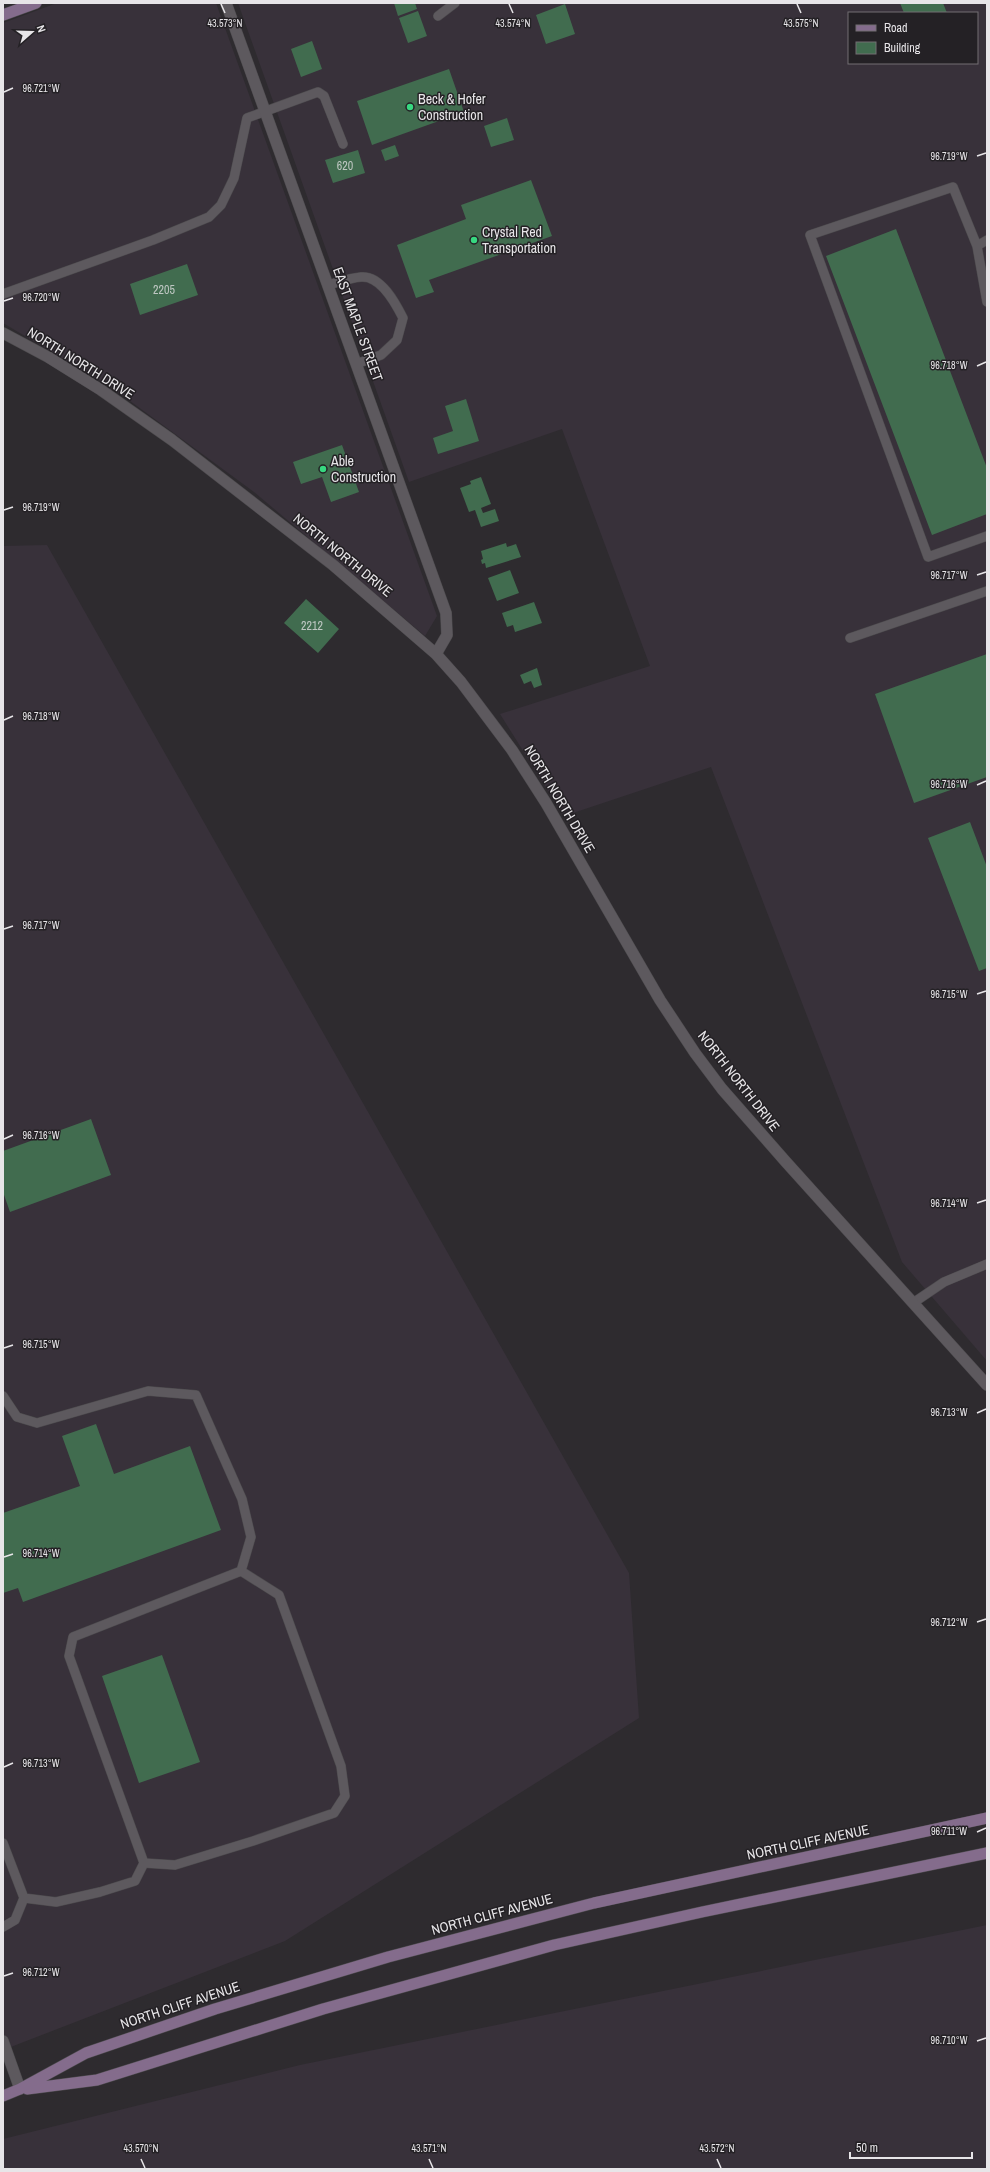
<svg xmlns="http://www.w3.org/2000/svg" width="990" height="2172" viewBox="0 0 990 2172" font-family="'Archivo Narrow',sans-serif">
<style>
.built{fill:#38313a;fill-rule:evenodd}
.building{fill:#416c4f}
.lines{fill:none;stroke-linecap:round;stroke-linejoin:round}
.service-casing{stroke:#4c4a4d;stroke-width:10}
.minor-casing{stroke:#4c4a4d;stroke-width:12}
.tertiary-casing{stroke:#4c4a4d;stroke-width:12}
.secondary-casing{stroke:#4c4a4d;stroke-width:12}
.service{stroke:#5d595e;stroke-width:9}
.minor{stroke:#5d595e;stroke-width:11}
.tertiary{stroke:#5d595e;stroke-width:11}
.secondary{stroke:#846c8c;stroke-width:11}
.ticks{fill:none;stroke:#e7e5e8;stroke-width:1.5}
.poi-dot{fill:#37d880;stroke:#242125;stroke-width:1.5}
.labels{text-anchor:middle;stroke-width:3;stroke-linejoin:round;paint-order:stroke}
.number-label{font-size:12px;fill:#bec7c2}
.poi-label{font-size:14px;fill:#e7e5e8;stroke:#242125;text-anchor:start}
.street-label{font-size:14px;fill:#e7e5e8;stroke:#242125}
.ticks-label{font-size:10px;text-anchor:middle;fill:#e7e5e8;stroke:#242125;stroke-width:3;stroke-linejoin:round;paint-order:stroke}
</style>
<rect width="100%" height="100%" fill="#2e2b2f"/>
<path class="built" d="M 57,3 L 216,3 L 437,616 L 425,636 L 254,492 L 111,387 L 3,323 L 3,23 Z
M 238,3 L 987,3 L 987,1361 L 902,1262 L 711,767 L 564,816 L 500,714 L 650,666 L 562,429 L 409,482 ZM 849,13 L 977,13 L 977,63 L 849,63 Z
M 47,545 L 629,1573 L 639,1718 L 285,1941 L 3,2050 L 3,546 Z
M 987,1925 L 987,2169 L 3,2169 L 3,2139 L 300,2065 Z"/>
<path class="building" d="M 394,3 L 415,3 L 417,9 L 398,16 Z
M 900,3 L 943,3 L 947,13 L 904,13 Z
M 565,4 L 575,34 L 546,44 L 536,15 Z
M 418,11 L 427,36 L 408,43 L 399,18 Z
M 312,41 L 322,69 L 301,77 L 291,49 Z
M 449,69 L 464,112 L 372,145 L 357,101 Z
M 507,118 L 514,140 L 491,147 L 484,126 Z
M 395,145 L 399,156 L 385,161 L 381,150 Z
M 358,150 L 365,173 L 333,183 L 325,160 Z
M 531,180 L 552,236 L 429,280 L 434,292 L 416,298 L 397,245 L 466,219 L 461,205 Z
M 896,229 L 987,468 L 987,514 L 932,535 L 826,256 Z
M 187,264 L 198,295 L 140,315 L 130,284 Z
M 466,399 L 479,441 L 438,454 L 433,438 L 453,431 L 445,406 Z
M 342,445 L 359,492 L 331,502 L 322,477 L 301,484 L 293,462 Z
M 481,477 L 491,504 L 481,508 L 483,513 L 495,509 L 499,521 L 481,527 L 475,510 L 469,512 L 460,488 L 471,484 L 470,481 Z
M 506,543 L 507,547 L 516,544 L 521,557 L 486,568 L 485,563 L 482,564 L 481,560 L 483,559 L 481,551 Z
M 510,570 L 519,593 L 497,601 L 488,578 Z
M 306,599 L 339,629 L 318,653 L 284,623 Z
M 534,602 L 542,623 L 515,632 L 513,625 L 507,627 L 502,613 Z
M 987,654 L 987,777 L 914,803 L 875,694 Z
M 537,668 L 542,685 L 534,688 L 531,681 L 524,684 L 520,675 Z
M 970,822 L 987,867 L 987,968 L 979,971 L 928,838 Z
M 91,1119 L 111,1175 L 10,1212 L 3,1192 L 3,1151 Z
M 96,1424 L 114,1474 L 190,1446 L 221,1530 L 23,1602 L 18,1588 L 3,1593 L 3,1513 L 80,1486 L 62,1436 Z
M 162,1655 L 200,1762 L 139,1783 L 102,1676 Z"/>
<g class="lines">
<g class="service-casing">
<path id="service" d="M 438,16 L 455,3
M 987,240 L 977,246 L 987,302
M 977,246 L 953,187 L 810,235 L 928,557 L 987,536
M 328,285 C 339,282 350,278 361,277 C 381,275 396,304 403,318 L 397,340 L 381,355 L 356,364
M 3,294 L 153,240 L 209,217 L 221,205 L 234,178 L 247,118 L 318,92 L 324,96 L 343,144
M 850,638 L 987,591
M 913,1303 L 944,1282 L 987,1264
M 3,1396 L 17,1417 L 37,1423 L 148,1391 L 196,1395 L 242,1499 L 251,1537 L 241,1571 L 73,1637 L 69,1656 L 144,1863 L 135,1881 L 100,1892 L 56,1902 L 24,1898
M 3,1843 L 24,1898 L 15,1920 L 3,1927
M 144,1863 L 175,1865 L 253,1841 L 334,1813 L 345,1796 L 341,1766 L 279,1595 L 241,1571"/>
</g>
<g class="minor-casing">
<path id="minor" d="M 226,3 L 446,613 L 447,635 L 436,654
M 3,333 L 48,357 L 101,390 L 172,440 L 333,565 L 436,654 L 461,682 L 512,750 L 546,803 L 660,1000 L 695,1053 L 722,1089 L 786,1162 L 987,1385"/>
</g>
<g class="tertiary-casing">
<path id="tertiary" d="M 3,2041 L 20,2089"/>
</g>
<g class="secondary-casing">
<path id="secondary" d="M 3,15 L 36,3
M 27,2089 L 97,2080 L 323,2009 L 554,1945 L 702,1912 L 987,1853
M 3,2096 L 20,2089 L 86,2053 L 215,2009 L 388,1957 L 594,1903 L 987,1818"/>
</g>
<use href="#service" class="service"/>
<use href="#minor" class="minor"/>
<use href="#tertiary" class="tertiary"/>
<use href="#secondary" class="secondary"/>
</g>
<path class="ticks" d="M 221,4 L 225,13M 509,4 L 513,13M 797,4 L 801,13M 4,92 L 13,88M 977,156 L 986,153M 4,301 L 13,298M 977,366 L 986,362M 4,510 L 13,507M 977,575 L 986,572M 4,720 L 13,716M 977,785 L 986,781M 4,929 L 13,926M 977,994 L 986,991M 4,1139 L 13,1135M 977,1203 L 986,1200M 4,1348 L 13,1345M 977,1413 L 986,1409M 4,1557 L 13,1554M 977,1622 L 986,1619M 4,1767 L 13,1763M 977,1832 L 986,1828M 4,1976 L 13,1973M 977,2041 L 986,2038M 141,2159 L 145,2168M 429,2159 L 433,2168M 717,2159 L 721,2168"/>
<g class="poi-dot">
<circle cx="410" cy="107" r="4"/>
<circle cx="474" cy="240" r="4"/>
<circle cx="323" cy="469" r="4"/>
</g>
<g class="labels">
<g class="number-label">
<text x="345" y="170">620</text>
<text x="164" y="294">2205</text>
<text x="312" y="630">2212</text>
</g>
<g class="poi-label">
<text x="418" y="104">Beck &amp; Hofer<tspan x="418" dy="16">Construction</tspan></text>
<text x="482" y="237">Crystal Red<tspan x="482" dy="16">Transportation</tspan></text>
<text x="331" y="466">Able<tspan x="331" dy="16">Construction</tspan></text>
</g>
<g class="street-label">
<text transform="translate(358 324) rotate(70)" y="5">EAST MAPLE STREET</text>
<text transform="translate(81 363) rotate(32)" y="5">NORTH NORTH DRIVE</text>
<text transform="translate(343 555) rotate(39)" y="5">NORTH NORTH DRIVE</text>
<text transform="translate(560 799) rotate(59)" y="5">NORTH NORTH DRIVE</text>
<text transform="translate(739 1081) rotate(52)" y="5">NORTH NORTH DRIVE</text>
<text transform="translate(808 1842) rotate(-12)" y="5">NORTH CLIFF AVENUE</text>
<text transform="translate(492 1914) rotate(-15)" y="5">NORTH CLIFF AVENUE</text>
<text transform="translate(180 2005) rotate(-18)" y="5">NORTH CLIFF AVENUE</text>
</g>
</g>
<g class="ticks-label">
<text x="225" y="27">43.573°N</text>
<text x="513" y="27">43.574°N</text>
<text x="801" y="27">43.575°N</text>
<text x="41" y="92">96.721°W</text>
<text x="949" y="160">96.719°W</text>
<text x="41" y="301">96.720°W</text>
<text x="949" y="369">96.718°W</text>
<text x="41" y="511">96.719°W</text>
<text x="949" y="579">96.717°W</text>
<text x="41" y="720">96.718°W</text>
<text x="949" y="788">96.716°W</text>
<text x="41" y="929">96.717°W</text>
<text x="949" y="998">96.715°W</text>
<text x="41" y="1139">96.716°W</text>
<text x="949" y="1207">96.714°W</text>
<text x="41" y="1348">96.715°W</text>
<text x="949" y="1416">96.713°W</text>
<text x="41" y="1557">96.714°W</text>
<text x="949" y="1626">96.712°W</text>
<text x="41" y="1767">96.713°W</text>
<text x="949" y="1835">96.711°W</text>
<text x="41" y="1976">96.712°W</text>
<text x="949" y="2044">96.710°W</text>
<text x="141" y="2152">43.570°N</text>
<text x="429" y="2152">43.571°N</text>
<text x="717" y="2152">43.572°N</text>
</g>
<rect width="990" height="2172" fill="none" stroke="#e7e5e8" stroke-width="8"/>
<rect x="848" y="12" width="130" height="52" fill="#242125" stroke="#726f73"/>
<rect x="856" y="25" width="20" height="6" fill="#846c8c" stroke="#726f73"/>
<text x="884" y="32" font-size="12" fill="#e7e5e8">Road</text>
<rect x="856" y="42" width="20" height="12" fill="#416c4f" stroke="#726f73"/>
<text x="884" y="52" font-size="12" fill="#e7e5e8">Building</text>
<g transform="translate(32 32) rotate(70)" stroke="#242125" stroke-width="3" paint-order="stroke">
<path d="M0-3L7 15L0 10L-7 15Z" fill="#e7e5e8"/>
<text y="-6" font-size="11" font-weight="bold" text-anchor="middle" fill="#e7e5e8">N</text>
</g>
<path d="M850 2152v6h122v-6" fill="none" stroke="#e7e5e8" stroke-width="2"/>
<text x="856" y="2152" font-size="12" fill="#e7e5e8" stroke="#242125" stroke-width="3" paint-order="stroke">50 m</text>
</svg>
